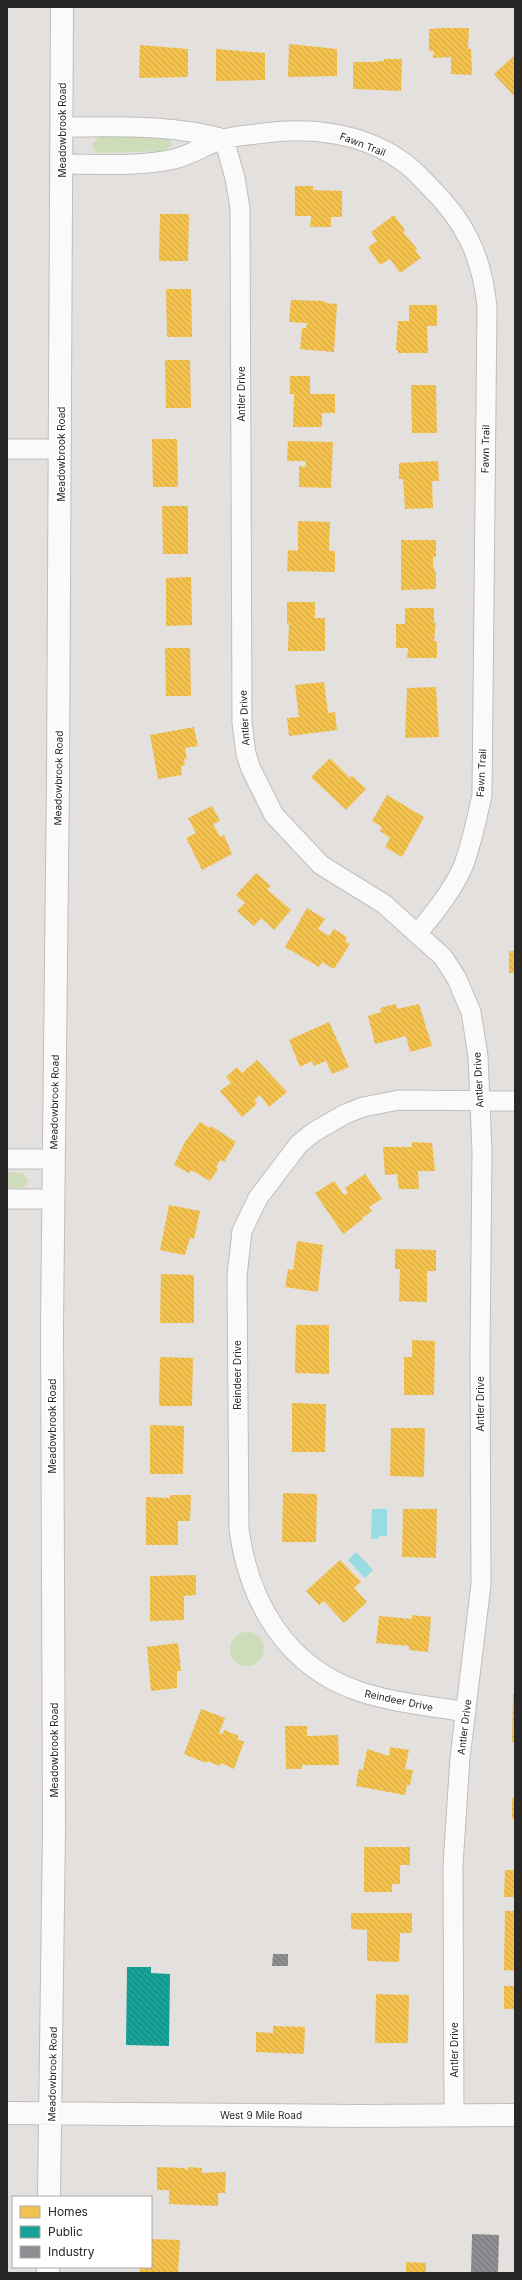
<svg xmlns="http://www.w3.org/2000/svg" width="522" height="2280" viewBox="0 0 522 2280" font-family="Inter,sans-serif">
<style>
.grass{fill:#ceddb9}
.water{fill:#96dce1}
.homes{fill:url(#homes-back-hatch)}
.public{fill:url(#public-back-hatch)}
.industry{fill:url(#industry-back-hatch)}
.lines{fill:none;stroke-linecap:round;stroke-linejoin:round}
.minor-casing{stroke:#bebdbf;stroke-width:21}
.tertiary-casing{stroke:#bebdbf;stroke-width:24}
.minor{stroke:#fbfafa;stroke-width:19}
.tertiary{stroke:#fbfafa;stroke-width:22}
.labels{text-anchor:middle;stroke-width:4;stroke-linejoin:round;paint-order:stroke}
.street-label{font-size:10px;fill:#272727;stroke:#fff}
</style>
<defs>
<pattern id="homes-back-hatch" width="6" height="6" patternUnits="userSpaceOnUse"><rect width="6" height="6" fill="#f2c14e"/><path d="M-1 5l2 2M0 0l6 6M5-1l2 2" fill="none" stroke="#d0a644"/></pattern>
<pattern id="public-back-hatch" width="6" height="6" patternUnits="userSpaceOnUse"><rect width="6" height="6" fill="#17a398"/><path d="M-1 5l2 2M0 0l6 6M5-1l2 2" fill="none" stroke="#15857c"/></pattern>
<pattern id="industry-back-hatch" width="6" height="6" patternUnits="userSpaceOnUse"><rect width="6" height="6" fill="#8d8d92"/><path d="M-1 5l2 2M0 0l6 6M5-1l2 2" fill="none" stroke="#737377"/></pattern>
</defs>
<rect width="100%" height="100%" fill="#e4e0de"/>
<path class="grass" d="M 99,137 L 164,137 L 170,139 L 172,144 L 165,151 L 99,153 L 94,150 L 92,145 Z
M 7,1172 L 23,1173 L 29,1181 L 23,1188 L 7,1188 Z
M230 1649a17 17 0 1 1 34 0a17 17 0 1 1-34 0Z"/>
<path class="water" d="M 372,1509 L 387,1509 L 387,1536 L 379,1536 L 378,1539 L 371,1539 Z
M 356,1552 L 373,1570 L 365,1578 L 348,1560 Z"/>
<path class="homes" d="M 442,28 L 469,28 L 468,49 L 471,49 L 472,75 L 451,74 L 451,57 L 433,58 L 434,51 L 429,51 L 429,29 Z
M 289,44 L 337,49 L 337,76 L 288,77 Z
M 140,45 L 188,49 L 188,77 L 139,78 Z
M 216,49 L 265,53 L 265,80 L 216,81 Z
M 515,55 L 515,97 L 494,74 Z
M 384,59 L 402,59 L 401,91 L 353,89 L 353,62 L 372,62 L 384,61 Z
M 295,186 L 313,186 L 313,190 L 342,191 L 342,217 L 331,217 L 331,227 L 310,227 L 311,216 L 295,216 Z
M 160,214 L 189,214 L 188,261 L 159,261 Z
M 394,215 L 405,230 L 403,232 L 417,249 L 415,250 L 421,258 L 400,273 L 390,259 L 380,265 L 368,247 L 377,241 L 371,232 Z
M 166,289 L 191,289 L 192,337 L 167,337 Z
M 291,300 L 325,301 L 325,303 L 337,304 L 334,352 L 300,349 L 302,328 L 306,328 L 307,323 L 289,322 Z
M 409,305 L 437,305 L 437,326 L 427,326 L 428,353 L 398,353 L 398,350 L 396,350 L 398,321 L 409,321 Z
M 165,360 L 190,360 L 191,408 L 166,408 Z
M 290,376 L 310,376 L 310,394 L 335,394 L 335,413 L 322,413 L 322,427 L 293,427 L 294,394 L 290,394 Z
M 411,385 L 436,385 L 437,433 L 412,433 Z
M 152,439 L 177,439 L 178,487 L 153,487 Z
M 288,441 L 333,442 L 331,488 L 299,487 L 299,466 L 305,467 L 306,461 L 287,461 Z
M 438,461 L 439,481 L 432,481 L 433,508 L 405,509 L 403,479 L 399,479 L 399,463 Z
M 162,506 L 188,506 L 188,554 L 163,554 Z
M 298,521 L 330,522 L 329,551 L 335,551 L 335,572 L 287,571 L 288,550 L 298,551 Z
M 401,540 L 436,540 L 436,557 L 433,557 L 433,566 L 436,574 L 436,589 L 401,590 Z
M 191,577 L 192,625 L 166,626 L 166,578 Z
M 287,602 L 315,602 L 315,618 L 325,618 L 325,651 L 288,651 L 289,623 L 287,624 Z
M 405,608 L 434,608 L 434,623 L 436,622 L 434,641 L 437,641 L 437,658 L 407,658 L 408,648 L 396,648 L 396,624 L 405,624 Z
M 165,648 L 190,648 L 191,696 L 166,696 Z
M 324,682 L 328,713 L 335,712 L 337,730 L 289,736 L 287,718 L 299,717 L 295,685 Z
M 436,687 L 439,737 L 405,738 L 407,688 Z
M 194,727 L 198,746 L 185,748 L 187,759 L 184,759 L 185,765 L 181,766 L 182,775 L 158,779 L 150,735 Z
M 330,758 L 350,778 L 352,776 L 366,789 L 346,810 L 311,777 Z
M 387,795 L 424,817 L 402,857 L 385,847 L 390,838 L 380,831 L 382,827 L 372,821 Z
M 212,806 L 220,821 L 213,824 L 220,837 L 224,835 L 232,854 L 202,870 L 186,838 L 196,833 L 188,818 Z
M 256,873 L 271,886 L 267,889 L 291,910 L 274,930 L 261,918 L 254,926 L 237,911 L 245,903 L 236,895 Z
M 307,908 L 325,919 L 318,929 L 329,936 L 334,929 L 347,937 L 345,941 L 350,944 L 334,969 L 322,962 L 319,967 L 285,947 Z
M 509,951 L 515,951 L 515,973 L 509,973 Z
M 396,1004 L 397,1009 L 419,1004 L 432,1046 L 410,1052 L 406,1036 L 375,1044 L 368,1016 L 381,1012 L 380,1008 Z
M 329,1022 L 349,1067 L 332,1074 L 326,1061 L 314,1066 L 312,1061 L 300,1067 L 289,1040 Z
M 257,1060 L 287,1092 L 269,1107 L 260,1095 L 254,1100 L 257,1104 L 242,1117 L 220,1091 L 231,1083 L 226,1077 L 237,1067 L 242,1073 Z
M 200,1122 L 210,1128 L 211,1126 L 236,1142 L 224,1162 L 220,1160 L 216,1167 L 218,1169 L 210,1181 L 191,1170 L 189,1173 L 174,1165 L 185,1142 Z
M 412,1142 L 432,1143 L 435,1171 L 418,1171 L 419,1189 L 399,1189 L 397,1174 L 385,1175 L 383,1147 L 412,1147 Z
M 365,1174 L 382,1199 L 369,1207 L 372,1211 L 362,1218 L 363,1219 L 343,1234 L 315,1193 L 334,1181 L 344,1195 L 348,1193 L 345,1188 Z
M 169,1205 L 200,1211 L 194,1239 L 190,1238 L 185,1255 L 160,1250 Z
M 297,1241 L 323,1245 L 318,1292 L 285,1287 L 288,1269 L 293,1270 Z
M 395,1249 L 436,1250 L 436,1271 L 427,1271 L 427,1302 L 399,1301 L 400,1269 L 395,1269 Z
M 161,1274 L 194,1275 L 194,1323 L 160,1323 Z
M 296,1325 L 329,1325 L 329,1374 L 295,1373 Z
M 412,1340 L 435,1341 L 434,1395 L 404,1395 L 404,1357 L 412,1357 Z
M 160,1357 L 193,1358 L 192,1406 L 159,1406 Z
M 292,1403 L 326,1404 L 325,1452 L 292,1452 Z
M 150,1425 L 184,1426 L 183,1474 L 150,1474 Z
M 391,1428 L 425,1428 L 424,1477 L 390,1476 Z
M 283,1493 L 317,1494 L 316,1542 L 282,1542 Z
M 170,1495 L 191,1495 L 190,1521 L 178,1521 L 178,1545 L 146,1545 L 146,1497 L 170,1498 Z
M 403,1509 L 437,1509 L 436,1558 L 402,1557 Z
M 340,1560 L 361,1582 L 354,1588 L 367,1602 L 344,1623 L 324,1601 L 319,1605 L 306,1591 Z
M 196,1575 L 196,1595 L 184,1596 L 184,1620 L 150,1621 L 150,1576 Z
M 412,1615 L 431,1617 L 428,1652 L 409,1650 L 409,1646 L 376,1643 L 379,1616 L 412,1619 Z
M 178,1643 L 181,1671 L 177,1671 L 177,1688 L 151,1691 L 147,1647 Z
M 513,1694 L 515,1694 L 515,1743 L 512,1742 Z
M 201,1709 L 225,1718 L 219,1733 L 223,1734 L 224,1730 L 239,1736 L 237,1739 L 244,1742 L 234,1769 L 221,1763 L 220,1766 L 207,1761 L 206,1763 L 184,1754 Z
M 285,1726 L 307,1726 L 307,1736 L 338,1735 L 339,1765 L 302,1765 L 302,1769 L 286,1769 Z
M 390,1747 L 409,1750 L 405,1769 L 413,1770 L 410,1785 L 407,1785 L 405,1795 L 356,1786 L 359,1769 L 363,1770 L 367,1749 L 389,1756 Z
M 512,1798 L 515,1798 L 515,1819 L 512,1819 Z
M 364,1847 L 410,1847 L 410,1865 L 400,1865 L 400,1884 L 392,1884 L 392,1892 L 364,1892 Z
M 505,1870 L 515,1870 L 515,1897 L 504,1897 Z
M 505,1911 L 515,1911 L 515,1971 L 504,1970 Z
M 351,1913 L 412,1913 L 412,1933 L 400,1933 L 399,1962 L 367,1961 L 367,1930 L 351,1929 Z
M 504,1986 L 515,1986 L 515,2009 L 504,2009 Z
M 376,1994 L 409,1995 L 408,2043 L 375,2043 Z
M 273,2026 L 305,2027 L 304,2054 L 256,2052 L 256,2032 L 273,2033 Z
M 157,2167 L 185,2168 L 185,2170 L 188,2170 L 188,2167 L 202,2168 L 202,2173 L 226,2172 L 225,2193 L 218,2193 L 218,2206 L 169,2204 L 169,2190 L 157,2190 Z
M 151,2239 L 180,2240 L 178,2273 L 140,2273 L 140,2267 L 151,2267 Z
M 406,2262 L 426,2263 L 426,2273 L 406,2273 Z"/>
<path class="public" d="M 127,1967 L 151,1967 L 151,1973 L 170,1974 L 169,2046 L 126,2045 Z"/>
<path class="industry" d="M 273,1954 L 288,1954 L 288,1966 L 272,1966 Z
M 472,2234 L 499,2235 L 498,2273 L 471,2273 Z"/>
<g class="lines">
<g class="minor-casing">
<path id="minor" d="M 62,127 C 117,127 171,124 224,139
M 224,139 L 235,178 L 240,208 L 242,723 L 246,754 L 251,769 L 274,815 L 321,865 L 384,904 L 443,957 L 457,979 L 471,1012 L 478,1056 L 482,1151 L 480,1355 L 481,1584 L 460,1758 L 453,1865 L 454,2115
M 62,164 C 99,164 138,167 174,159 C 191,155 207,144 224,139 C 234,136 246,135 257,134 C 308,126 364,132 406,164 C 414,170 421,178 428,185 C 465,221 482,256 487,307 L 482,795 C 477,818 472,842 464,864 C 454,889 434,913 417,934
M 7,449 L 61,449
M 7,1159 L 53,1159
M 7,1199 L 53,1199
M 466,1712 C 431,1706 395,1703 361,1692 C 287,1668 249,1603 239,1529 L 237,1276 L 242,1231 L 258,1198 L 299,1144 L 314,1132 L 345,1114 L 363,1107 L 399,1100 L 515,1101"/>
</g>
<g class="tertiary-casing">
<path id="tertiary" d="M 7,2113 L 359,2116 L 515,2115
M 49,2197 L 54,1829 L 52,1327 L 58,780 L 62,7
M 48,2273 L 48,2267"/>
</g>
<use href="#minor" class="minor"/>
<use href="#tertiary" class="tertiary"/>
</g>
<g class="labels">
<g class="street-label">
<text transform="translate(62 130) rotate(-90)" y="4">Meadowbrook Road</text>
<text transform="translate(363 144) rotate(21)" y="4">Fawn Trail</text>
<text transform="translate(241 394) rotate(-90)" y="4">Antler Drive</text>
<text transform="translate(485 449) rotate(-89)" y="4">Fawn Trail</text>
<text transform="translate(61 454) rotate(-90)" y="4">Meadowbrook Road</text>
<text transform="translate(244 718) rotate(-93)" y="4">Antler Drive</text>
<text transform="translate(481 773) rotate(-87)" y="4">Fawn Trail</text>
<text transform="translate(58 778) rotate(-89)" y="4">Meadowbrook Road</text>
<text transform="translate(478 1080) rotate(-93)" y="4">Antler Drive</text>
<text transform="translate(54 1102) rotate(-89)" y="4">Meadowbrook Road</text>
<text transform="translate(237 1375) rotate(-90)" y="4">Reindeer Drive</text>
<text transform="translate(480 1404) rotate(-90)" y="4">Antler Drive</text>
<text transform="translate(52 1426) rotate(-90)" y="4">Meadowbrook Road</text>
<text transform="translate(399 1700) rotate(12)" y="4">Reindeer Drive</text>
<text transform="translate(464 1727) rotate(-83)" y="4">Antler Drive</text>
<text transform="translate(54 1750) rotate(-90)" y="4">Meadowbrook Road</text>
<text transform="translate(454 2050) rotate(-90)" y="4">Antler Drive</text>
<text transform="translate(52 2074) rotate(-89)" y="4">Meadowbrook Road</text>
<text x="261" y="2119">West 9 Mile Road</text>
</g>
</g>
<rect width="522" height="2280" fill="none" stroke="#272727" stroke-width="16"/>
<rect x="12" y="2196" width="140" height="72" fill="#ffffff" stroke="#a9a9a9"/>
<rect x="20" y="2206" width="20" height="12" fill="#f2c14e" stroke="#a9a9a9"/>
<text x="48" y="2216" font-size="12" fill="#272727">Homes</text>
<rect x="20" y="2226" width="20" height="12" fill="#17a398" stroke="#a9a9a9"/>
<text x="48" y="2236" font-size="12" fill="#272727">Public</text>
<rect x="20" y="2246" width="20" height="12" fill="#8d8d92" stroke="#a9a9a9"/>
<text x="48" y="2256" font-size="12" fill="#272727">Industry</text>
</svg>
